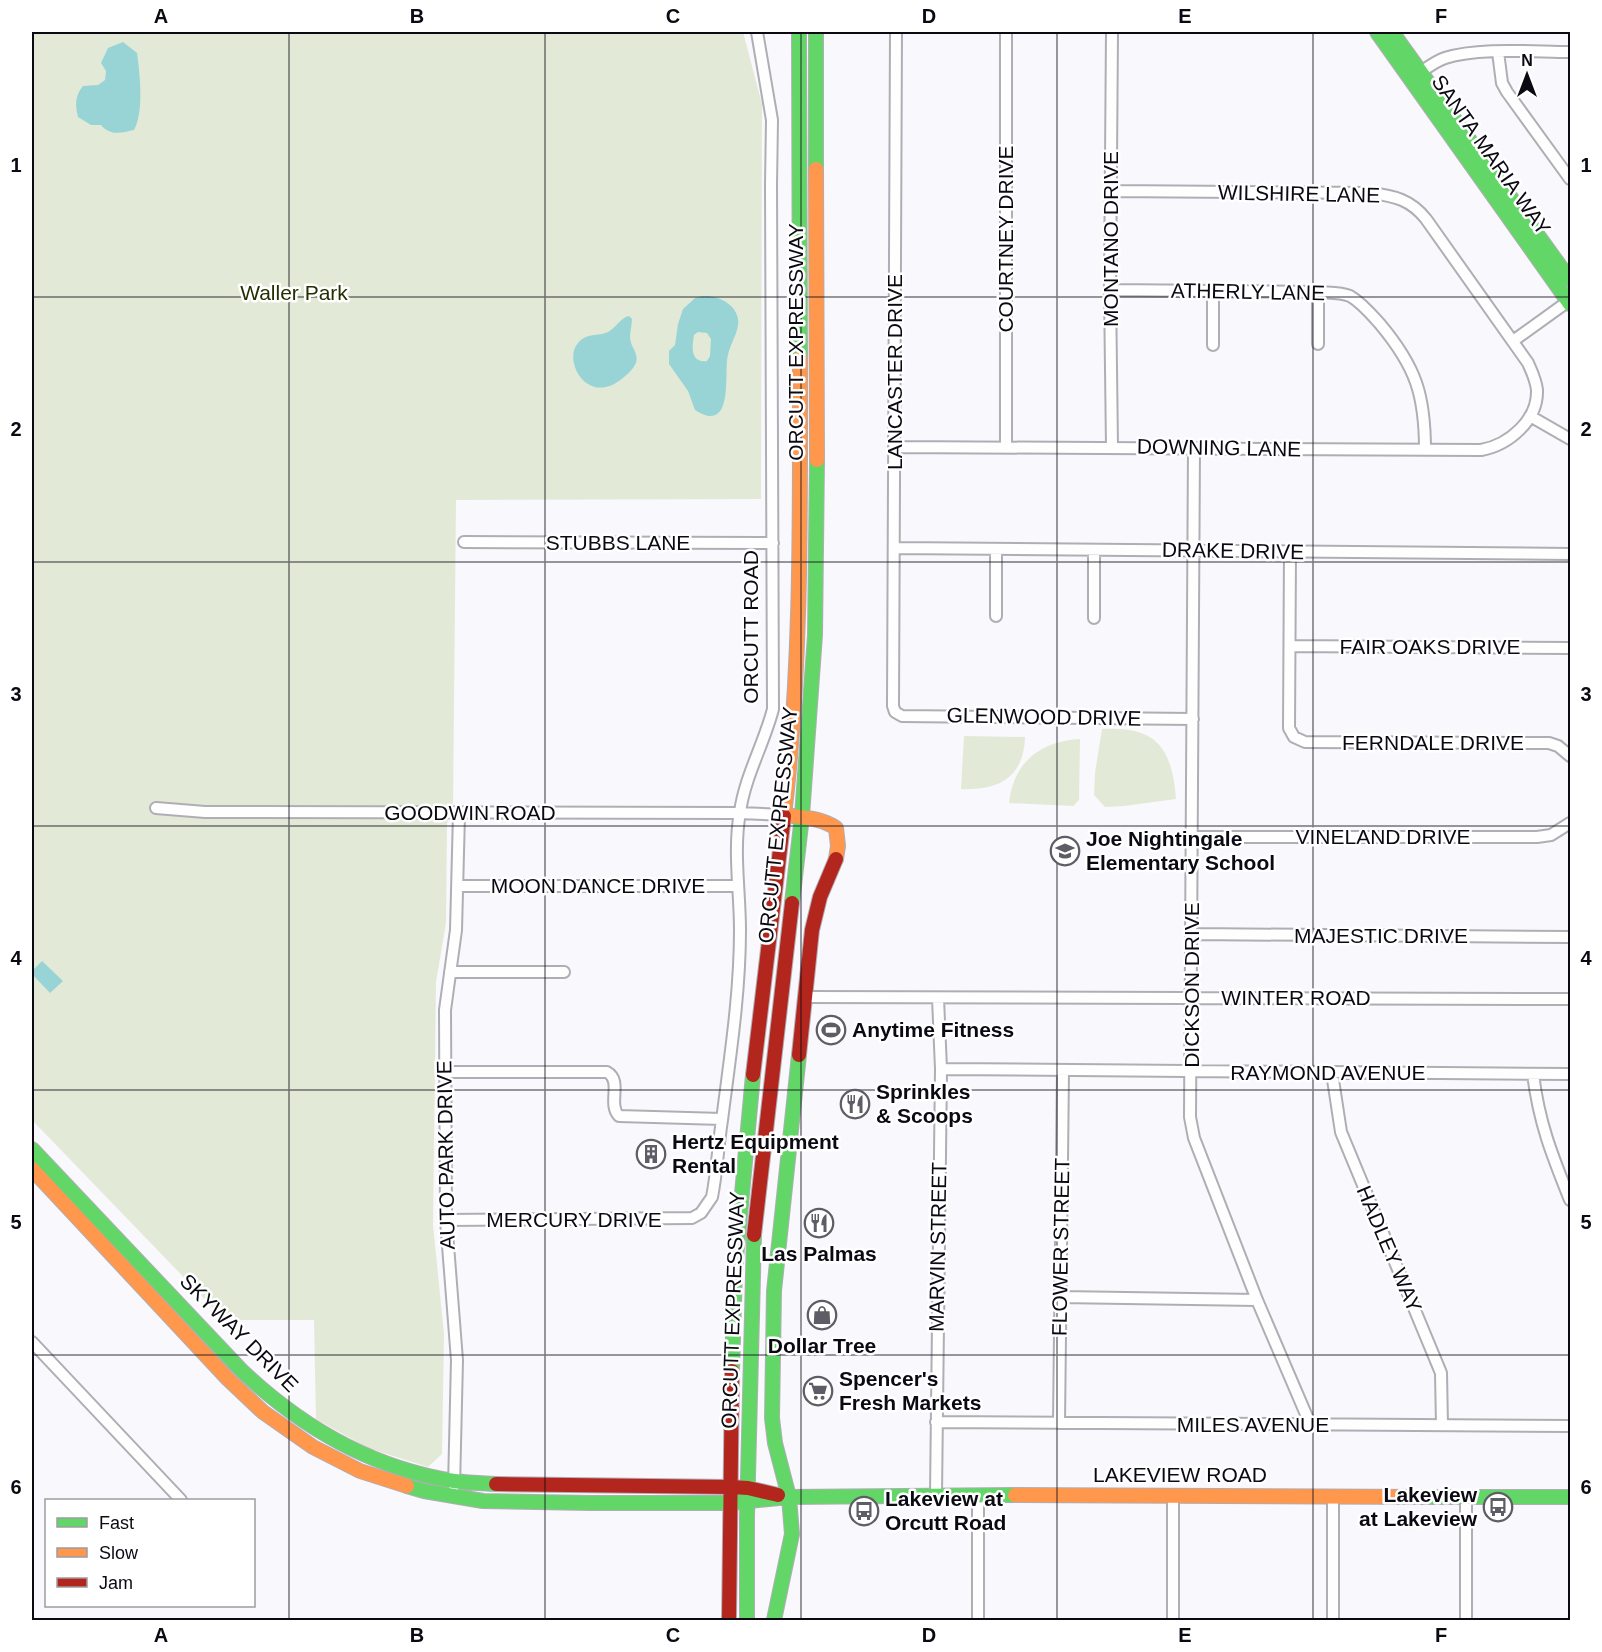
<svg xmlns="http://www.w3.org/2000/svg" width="1602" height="1652" viewBox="0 0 1602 1652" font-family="Arial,sans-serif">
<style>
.green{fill:#e3e9d7}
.water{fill:#98d4d6;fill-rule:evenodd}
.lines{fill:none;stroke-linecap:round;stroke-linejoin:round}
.street-casing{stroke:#b0aeb5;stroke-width:14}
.fast-casing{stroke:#b0aeb5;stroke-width:16}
.slow-casing{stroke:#b0aeb5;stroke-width:16}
.jam-casing{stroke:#b0aeb5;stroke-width:16}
.street{stroke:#fefeff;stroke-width:10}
.fast{stroke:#63d668;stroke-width:14}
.slow{stroke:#ff974d;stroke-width:14}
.jam{stroke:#b3261e;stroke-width:14}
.grid{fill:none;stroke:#0b0a13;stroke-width:1.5;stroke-opacity:0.55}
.labels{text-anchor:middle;stroke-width:5;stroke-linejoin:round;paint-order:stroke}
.street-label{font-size:21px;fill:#0b0a13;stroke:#fff}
.park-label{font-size:21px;fill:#232e01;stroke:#fff}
.poi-label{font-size:21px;font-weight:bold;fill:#0b0a13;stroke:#fff;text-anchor:start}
.neatline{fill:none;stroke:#0b0a13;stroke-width:2}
.grid-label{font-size:20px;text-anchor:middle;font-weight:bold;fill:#0b0a13}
</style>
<rect width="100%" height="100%" fill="#f9f8fc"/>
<path class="green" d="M 32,32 L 743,32 L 762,104 L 761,499 L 456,500 L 453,806 L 447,823 L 446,923 L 436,982 L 433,1225 L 444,1334 L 442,1454 L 428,1467 L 368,1448 L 316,1419 L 314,1320 L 225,1320 L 32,1120 Z
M 1102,729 C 1156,726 1172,747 1176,799 L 1124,806 L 1105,807 L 1094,795 L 1095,773 Z
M 964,736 L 1025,737 C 1024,777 999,791 961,789 Z
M 1080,739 L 1079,800 L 1073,806 L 1009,803 C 1013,763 1040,741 1080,739 Z"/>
<path class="water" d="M 123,42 L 137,53 C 140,74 144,112 134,130 C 121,133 110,136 101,125 L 91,125 L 78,117 C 75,105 75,96 83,86 L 98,85 L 105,80 L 106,71 L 101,63 L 108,48 Z
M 703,296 C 721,295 744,308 737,330 C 734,340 728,349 727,361 C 725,380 732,434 695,410 L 688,391 L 669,364 L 669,351 L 675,345 L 678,324 L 683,309 L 695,298 ZM 698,332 L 707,333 L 711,339 L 710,356 L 707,361 C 690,363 692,347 694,335 Z
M 629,316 L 632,319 C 632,325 630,331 630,337 C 630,347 639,352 636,363 C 633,369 629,373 624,377 C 588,409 562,360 578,343 C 588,332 597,337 608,332 C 616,328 620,318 629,316 Z
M 42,961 L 63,981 L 50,993 L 32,974 L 32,971 Z"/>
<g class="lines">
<g class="street-casing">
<path id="street" d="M 896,32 L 893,706 L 895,712 L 902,716 L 1193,719
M 1006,32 L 1006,447
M 1498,52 L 1502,83 L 1507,92 L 1570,179
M 1421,72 C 1428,67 1436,61 1445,58 C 1479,47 1534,52 1570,52
M 1110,290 L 1318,292 C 1328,293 1340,292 1350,296 C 1362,303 1371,314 1380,324 C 1416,367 1425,395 1425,450
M 1318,292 L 1318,344
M 1513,341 L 1570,300
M 1213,345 L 1213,291
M 1530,416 L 1570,439
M 894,447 L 1481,450 C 1509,445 1538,420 1537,390 C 1536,380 1532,372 1528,363 L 1426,219 C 1411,200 1395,196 1371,193 L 1111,191
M 1112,447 L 1110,290 L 1112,32
M 1194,448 L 1190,1117 L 1194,1138 L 1257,1300 L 1311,1426
M 464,542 L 773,543
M 895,548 L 1570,554
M 1094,550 L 1094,618
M 1290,551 L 1289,728 L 1294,737 L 1305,742 L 1549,743 L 1558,746 L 1570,756
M 996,616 L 996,549
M 1290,646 L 1570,648
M 156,808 L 205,812 L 739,813 L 784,815
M 1192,837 L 1537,837 L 1551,835 L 1570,823
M 458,886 L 738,886
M 1192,934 L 1570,937
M 450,972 L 564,972
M 805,997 L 1570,999
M 941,1069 L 1570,1074
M 445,1072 L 607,1072 C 623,1081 607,1104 619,1116 L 722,1119
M 1332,1073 L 1341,1132 L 1441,1373 L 1442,1425
M 1533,1074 C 1539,1123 1552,1155 1570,1200
M 446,1220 L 692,1218 L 701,1213 L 712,1197 C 717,1172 718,1146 722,1120 C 730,1057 740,994 740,930 C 740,891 733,851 740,812 C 745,776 764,744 773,709 L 771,185 L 772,120 L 757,32
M 1060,1297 L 1257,1300
M 32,1342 L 181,1500
M 936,1422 L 1570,1426
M 1059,1423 L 1063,1071
M 454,1487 L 457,1360 L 446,1220 L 445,1010 L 456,930 L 459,814
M 936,1495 L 941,1069 L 938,998
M 1333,1497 L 1333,1620
M 978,1620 L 978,1495
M 1173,1620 L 1173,1496
M 1466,1620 L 1466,1497"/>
</g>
<g class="fast-casing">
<path id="fast" d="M 799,32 L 800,358
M 816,32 L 816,169
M 1377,32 L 1570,304
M 1392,32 L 1570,280
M 792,903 L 802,816 L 815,635 L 817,460
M 32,1149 L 241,1370 C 301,1427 371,1468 454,1481 C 468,1483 482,1483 496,1484
M 732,1371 L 735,1269 L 753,1075
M 407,1486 L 424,1491 L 483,1501 L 589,1503 L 729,1503 L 789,1497 L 1015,1495
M 1423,1497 L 1570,1497
M 747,1620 L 747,1517 L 754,1235
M 774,1620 L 792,1534 L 789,1497 L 775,1443 L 772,1418 L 774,1291 L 799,1055"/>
</g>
<g class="slow-casing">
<path id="slow" d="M 816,169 L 817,460
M 784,816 C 802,665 800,511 800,358
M 793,816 C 808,818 823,819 836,828 L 838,846 L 836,859
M 32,1169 L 228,1379 L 263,1412 L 313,1447 L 360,1471 L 407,1486
M 1015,1495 L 1423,1497"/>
</g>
<g class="jam-casing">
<path id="jam" d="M 799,1055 L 812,930 L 820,897 L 836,859
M 753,1075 L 784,816
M 754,1235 L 792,903
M 496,1484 L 730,1487 L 748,1488 L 778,1495
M 729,1620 L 732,1371"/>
</g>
<use href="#street" class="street"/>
<use href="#fast" class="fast"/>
<use href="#slow" class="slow"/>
<use href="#jam" class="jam"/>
</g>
<path class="grid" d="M 289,32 L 289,1620M 545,32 L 545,1620M 801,32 L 801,1620M 1057,32 L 1057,1620M 1313,32 L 1313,1620M 32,297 L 1570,297M 32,562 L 1570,562M 32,826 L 1570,826M 32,1090 L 1570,1090M 32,1355 L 1570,1355"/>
<defs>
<g id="school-ring" transform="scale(1.5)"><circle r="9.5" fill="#fff" stroke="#5e5d65" stroke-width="1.5"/><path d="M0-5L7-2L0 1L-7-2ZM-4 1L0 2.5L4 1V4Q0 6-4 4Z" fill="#5e5d65"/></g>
<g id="stadium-ring" transform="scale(1.5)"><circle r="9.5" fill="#fff" stroke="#5e5d65" stroke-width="1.5"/><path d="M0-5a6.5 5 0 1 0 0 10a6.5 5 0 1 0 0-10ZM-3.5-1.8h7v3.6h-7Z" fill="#5e5d65"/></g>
<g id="restaurant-ring" transform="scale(1.5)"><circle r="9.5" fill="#fff" stroke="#5e5d65" stroke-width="1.5"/><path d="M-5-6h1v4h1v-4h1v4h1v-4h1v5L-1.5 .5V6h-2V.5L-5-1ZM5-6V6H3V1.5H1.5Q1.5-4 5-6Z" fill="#5e5d65"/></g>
<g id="building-ring" transform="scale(1.5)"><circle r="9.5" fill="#fff" stroke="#5e5d65" stroke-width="1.5"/><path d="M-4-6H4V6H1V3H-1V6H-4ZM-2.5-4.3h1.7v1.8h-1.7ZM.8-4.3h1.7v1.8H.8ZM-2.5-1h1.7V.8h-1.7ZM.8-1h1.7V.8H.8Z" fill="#5e5d65"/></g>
<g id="shop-ring" transform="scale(1.5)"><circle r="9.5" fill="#fff" stroke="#5e5d65" stroke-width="1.5"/><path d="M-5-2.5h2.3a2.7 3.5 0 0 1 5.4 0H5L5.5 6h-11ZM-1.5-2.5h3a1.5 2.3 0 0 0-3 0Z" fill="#5e5d65"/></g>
<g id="supermarket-ring" transform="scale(1.5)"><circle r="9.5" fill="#fff" stroke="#5e5d65" stroke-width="1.5"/><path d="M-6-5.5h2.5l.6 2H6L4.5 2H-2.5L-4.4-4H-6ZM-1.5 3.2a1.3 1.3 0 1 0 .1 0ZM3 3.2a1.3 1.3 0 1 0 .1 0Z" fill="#5e5d65"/></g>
<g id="bus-ring" transform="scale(1.5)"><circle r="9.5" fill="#fff" stroke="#5e5d65" stroke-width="1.5"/><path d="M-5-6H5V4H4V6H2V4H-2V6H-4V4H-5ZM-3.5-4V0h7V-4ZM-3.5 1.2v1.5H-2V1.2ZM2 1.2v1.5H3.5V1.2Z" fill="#5e5d65"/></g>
</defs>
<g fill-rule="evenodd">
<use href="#school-ring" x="1065" y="851"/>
<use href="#stadium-ring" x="831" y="1030"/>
<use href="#restaurant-ring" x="855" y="1104"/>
<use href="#building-ring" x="651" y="1154"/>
<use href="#restaurant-ring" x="819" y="1223"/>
<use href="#shop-ring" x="822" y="1315"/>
<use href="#supermarket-ring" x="818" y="1391"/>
<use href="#bus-ring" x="1498" y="1507"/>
<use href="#bus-ring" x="864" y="1511"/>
</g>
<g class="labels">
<g class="street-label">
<text transform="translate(1491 155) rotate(55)" y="7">SANTA MARIA WAY</text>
<text transform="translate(1299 194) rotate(1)" y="7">WILSHIRE LANE</text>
<text transform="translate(1006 239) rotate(-90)" y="7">COURTNEY DRIVE</text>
<text transform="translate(1111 239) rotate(-90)" y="7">MONTANO DRIVE</text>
<text transform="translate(1248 292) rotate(1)" y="7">ATHERLY LANE</text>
<text transform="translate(796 342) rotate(-90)" y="7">ORCUTT EXPRESSWAY</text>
<text transform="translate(895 372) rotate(-90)" y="7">LANCASTER DRIVE</text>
<text transform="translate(1219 448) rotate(1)" y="7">DOWNING LANE</text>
<text x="618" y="550">STUBBS LANE</text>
<text transform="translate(1233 551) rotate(1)" y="7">DRAKE DRIVE</text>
<text transform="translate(751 627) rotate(-90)" y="7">ORCUTT ROAD</text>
<text x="1430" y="654">FAIR OAKS DRIVE</text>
<text transform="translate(1044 717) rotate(1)" y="7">GLENWOOD DRIVE</text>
<text x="1433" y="750">FERNDALE DRIVE</text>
<text x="470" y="820">GOODWIN ROAD</text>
<text transform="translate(778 825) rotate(-84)" y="7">ORCUTT EXPRESSWAY</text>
<text x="1383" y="844">VINELAND DRIVE</text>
<text x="598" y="893">MOON DANCE DRIVE</text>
<text x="1381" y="943">MAJESTIC DRIVE</text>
<text transform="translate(1192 985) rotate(-90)" y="7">DICKSON DRIVE</text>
<text x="1296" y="1005">WINTER ROAD</text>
<text x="1328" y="1080">RAYMOND AVENUE</text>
<text transform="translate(446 1155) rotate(-91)" y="7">AUTO PARK DRIVE</text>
<text x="574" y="1227">MERCURY DRIVE</text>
<text transform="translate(938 1247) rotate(-89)" y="7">MARVIN STREET</text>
<text transform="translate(1061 1247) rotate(-89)" y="7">FLOWER STREET</text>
<text transform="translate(1389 1249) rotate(67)" y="7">HADLEY WAY</text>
<text transform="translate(733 1310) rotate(-88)" y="7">ORCUTT EXPRESSWAY</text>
<text transform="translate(239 1333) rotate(45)" y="7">SKYWAY DRIVE</text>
<text x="1253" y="1432">MILES AVENUE</text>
<text x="1180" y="1482">LAKEVIEW ROAD</text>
</g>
<g class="park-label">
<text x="294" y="300">Waller Park</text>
</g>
<g class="poi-label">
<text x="1086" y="846">Joe Nightingale<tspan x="1086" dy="24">Elementary School</tspan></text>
<text x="852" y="1037">Anytime Fitness</text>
<text x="876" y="1099">Sprinkles<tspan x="876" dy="24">&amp; Scoops</tspan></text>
<text x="672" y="1149">Hertz Equipment<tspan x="672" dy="24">Rental</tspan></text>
<text x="819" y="1261" text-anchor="middle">Las Palmas</text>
<text x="822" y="1353" text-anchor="middle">Dollar Tree</text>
<text x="839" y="1386">Spencer's<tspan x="839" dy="24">Fresh Markets</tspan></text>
<text x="1477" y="1502" text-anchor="end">Lakeview<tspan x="1477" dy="24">at Lakeview</tspan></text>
<text x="885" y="1506">Lakeview at<tspan x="885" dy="24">Orcutt Road</tspan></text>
</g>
</g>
<rect width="1602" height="1652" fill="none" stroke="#ffffff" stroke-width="66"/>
<rect x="45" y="1499" width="210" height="108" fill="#ffffff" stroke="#9d9da1" stroke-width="1.5"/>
<rect x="57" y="1518" width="30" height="9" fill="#63d668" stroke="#9d9da1" stroke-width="1.5"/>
<text x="99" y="1529" font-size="18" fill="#0b0a13">Fast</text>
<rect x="57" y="1548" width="30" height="9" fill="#ff974d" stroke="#9d9da1" stroke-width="1.5"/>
<text x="99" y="1559" font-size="18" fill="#0b0a13">Slow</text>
<rect x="57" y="1578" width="30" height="9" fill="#b3261e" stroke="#9d9da1" stroke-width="1.5"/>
<text x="99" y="1589" font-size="18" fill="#0b0a13">Jam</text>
<g transform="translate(1527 75)" stroke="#ffffff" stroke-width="4.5" paint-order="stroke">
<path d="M0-4.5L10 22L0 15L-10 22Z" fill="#0b0a13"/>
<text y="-9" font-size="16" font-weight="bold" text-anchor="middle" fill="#0b0a13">N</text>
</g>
<rect x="33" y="33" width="1536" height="1586" class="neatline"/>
<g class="grid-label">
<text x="161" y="23">A</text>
<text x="417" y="23">B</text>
<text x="673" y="23">C</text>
<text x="929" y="23">D</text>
<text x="1185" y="23">E</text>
<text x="1441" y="23">F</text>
<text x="16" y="172">1</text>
<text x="1586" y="172">1</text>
<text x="16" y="436">2</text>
<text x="1586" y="436">2</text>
<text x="16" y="701">3</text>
<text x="1586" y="701">3</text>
<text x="16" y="965">4</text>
<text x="1586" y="965">4</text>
<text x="16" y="1229">5</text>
<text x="1586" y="1229">5</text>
<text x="16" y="1494">6</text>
<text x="1586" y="1494">6</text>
<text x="161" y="1642">A</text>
<text x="417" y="1642">B</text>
<text x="673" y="1642">C</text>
<text x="929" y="1642">D</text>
<text x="1185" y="1642">E</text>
<text x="1441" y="1642">F</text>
</g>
</svg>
